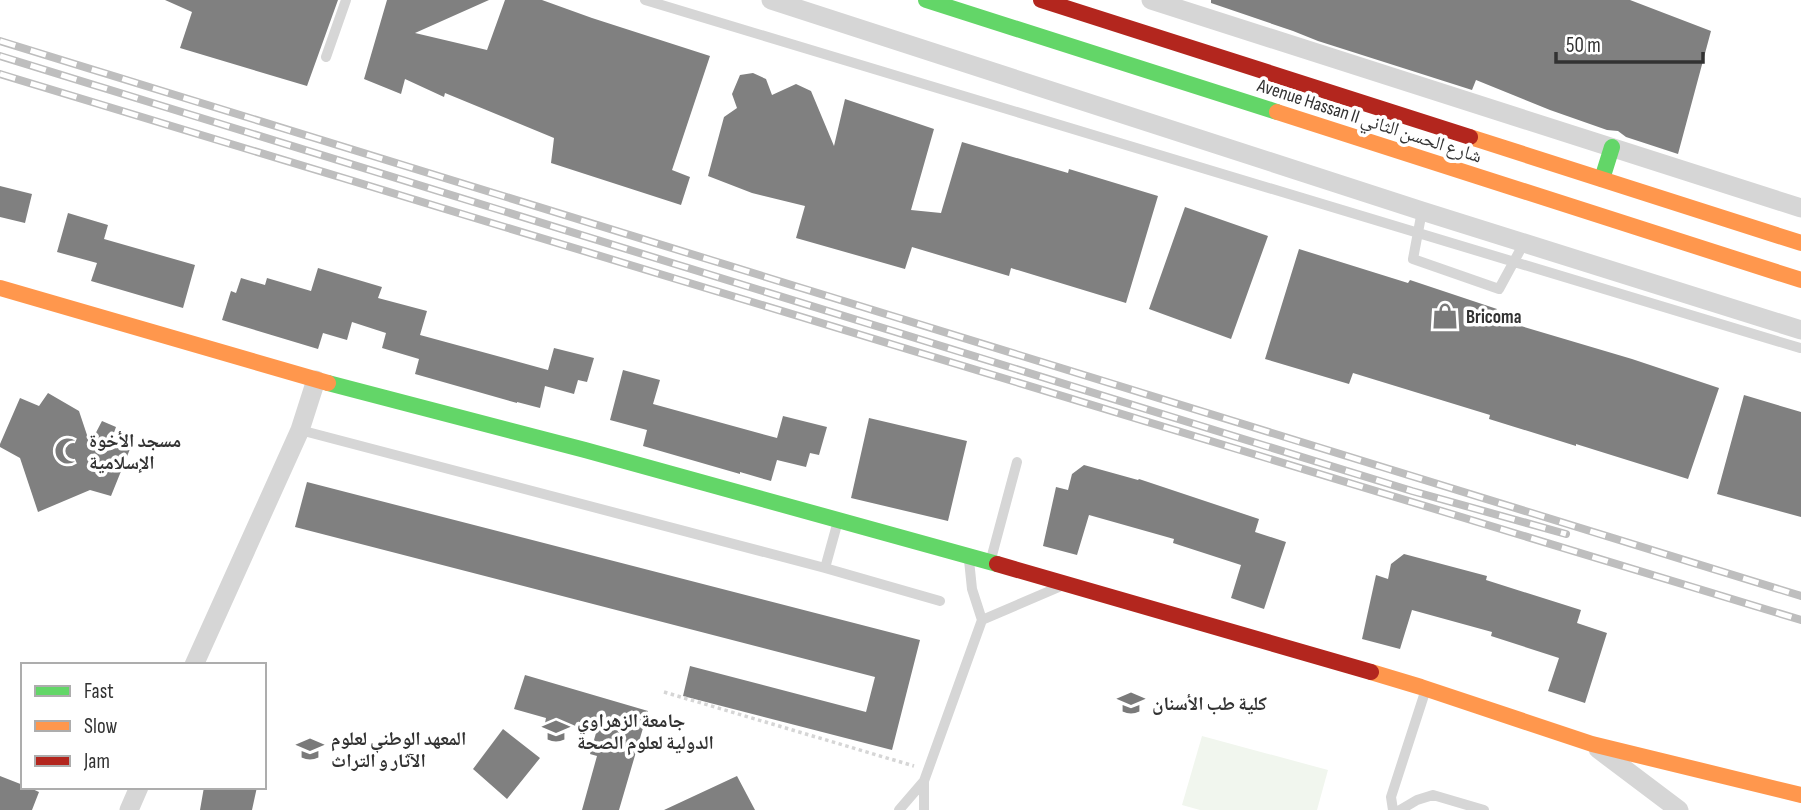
<svg xmlns="http://www.w3.org/2000/svg" width="1801" height="810" viewBox="0 0 1801 810" font-family="'Sofia Sans Condensed','Noto Naskh Arabic',sans-serif">
<style>
.green{fill:#f1f6ee}
.building{fill:#808080}
.lines{fill:none;stroke-linecap:round;stroke-linejoin:round}
.path{stroke:#d6d6d6;stroke-width:3.5;stroke-dasharray:3.5 3.5;stroke-linecap:butt}
.lane{stroke:#d6d6d6;stroke-width:10}
.street{stroke:#d6d6d6;stroke-width:19}
.fast{stroke:#63d668;stroke-width:16}
.slow{stroke:#ff974d;stroke-width:16}
.jam{stroke:#b3261e;stroke-width:16}
.rail-casing{stroke:#bebebe;stroke-width:8}
.rail{stroke:#fff;stroke-width:5;stroke-dasharray:16;stroke-linecap:butt}
.labels{text-anchor:middle;stroke-width:7;stroke-linejoin:round;paint-order:stroke}
.street-label{font-size:19px;fill:#323232;stroke:#fff}
.poi-label{font-size:19px;font-weight:bold;fill:#323232;stroke:#fff;text-anchor:start}
</style>
<rect width="100%" height="100%" fill="#fff"/>
<path class="green" d="M 1202,736 L 1328,770 L 1317,810 L 1200,810 L 1182,805 Z"/>
<path class="building" d="M 165,0 L 338,0 L 307,86 L 180,48 L 192,12 Z
M 387,0 L 489,0 L 415,33 L 487,50 L 505,0 L 542,0 L 592,18 L 710,56 L 672,170 L 690,177 L 681,205 L 551,163 L 554,138 L 445,93 L 444,97 L 405,79 L 401,94 L 364,79 Z
M 1211,0 L 1630,0 L 1711,31 L 1678,154 L 1626,137 L 1618,131 L 1607,130 L 1550,110 L 1476,80 L 1472,90 L 1318,41 L 1293,31 L 1211,3 Z
M 753,73 L 766,79 L 772,95 L 796,84 L 811,91 L 834,146 L 845,99 L 934,129 L 911,210 L 941,213 L 962,142 L 1068,173 L 1069,169 L 1158,196 L 1126,303 L 1011,268 L 1009,276 L 912,247 L 905,269 L 796,238 L 805,206 L 752,193 L 708,176 L 724,117 L 737,108 L 732,94 L 740,75 Z
M 0,186 L 32,194 L 25,223 L 0,217 Z
M 1185,207 L 1268,236 L 1231,339 L 1149,309 Z
M 68,213 L 108,225 L 104,239 L 195,265 L 183,308 L 91,281 L 97,263 L 57,252 Z
M 1299,249 L 1408,283 L 1410,280 L 1497,309 L 1494,318 L 1632,359 L 1719,388 L 1688,479 L 1576,444 L 1576,446 L 1489,419 L 1490,415 L 1353,373 L 1349,384 L 1265,359 Z
M 318,268 L 382,287 L 378,298 L 427,311 L 420,335 L 548,370 L 554,348 L 594,358 L 587,382 L 578,380 L 574,394 L 545,386 L 540,408 L 517,402 L 517,403 L 415,374 L 419,359 L 382,348 L 386,333 L 352,322 L 347,340 L 323,333 L 318,349 L 222,320 L 231,291 L 236,293 L 241,278 L 265,285 L 267,278 L 311,291 Z
M 623,370 L 660,380 L 653,404 L 777,438 L 783,416 L 827,427 L 819,455 L 810,453 L 806,467 L 777,460 L 771,481 L 740,472 L 740,474 L 643,446 L 647,430 L 610,420 Z
M 48,393 L 79,411 L 90,444 L 102,421 L 116,427 L 111,441 L 130,449 L 111,496 L 90,490 L 38,512 L 20,458 L 0,447 L 0,444 L 20,398 L 39,406 Z
M 1744,395 L 1801,412 L 1801,517 L 1717,494 Z
M 869,418 L 967,441 L 948,521 L 851,498 Z
M 1084,465 L 1138,480 L 1139,479 L 1259,519 L 1255,532 L 1286,542 L 1264,609 L 1231,598 L 1241,565 L 1173,543 L 1174,539 L 1089,515 L 1077,555 L 1043,546 L 1056,487 L 1068,490 L 1072,474 Z
M 307,482 L 920,640 L 892,750 L 683,696 L 690,666 L 866,712 L 875,677 L 295,527 Z
M 1404,554 L 1487,576 L 1486,580 L 1581,610 L 1577,623 L 1607,633 L 1585,703 L 1548,691 L 1559,658 L 1491,636 L 1492,632 L 1412,610 L 1400,649 L 1362,639 L 1376,575 L 1388,579 L 1391,564 Z
M 525,675 L 648,711 L 619,810 L 582,810 L 597,756 L 590,754 L 596,733 L 565,724 L 563,734 L 544,728 L 546,718 L 514,709 Z
M 503,729 L 540,758 L 507,799 L 473,769 Z
M 0,776 L 23,785 L 23,787 L 28,787 L 39,792 L 32,810 L 0,810 Z
M 737,776 L 755,810 L 664,810 Z
M 204,787 L 257,787 L 252,810 L 200,810 Z"/>
<g class="lines">
<path class="path" d="M 664,692 L 914,766"/>
<path class="lane" d="M 645,0 L 1800,348
M 326,57 L 346,0
M 1422,211 L 1413,259 L 1499,289 L 1524,243
M 300,430 L 825,568 L 940,601
M 991,559 L 1017,462
M 825,568 L 838,521
M 982,620 L 1059,587
M 899,810 L 924,781
M 924,810 L 924,781 L 982,620 L 972,589 L 969,560
M 1393,810 L 1391,797 L 1426,689
M 1400,810 L 1417,800 L 1433,795 L 1484,810"/>
<path class="street" d="M 771,0 L 1422,211 L 1801,330
M 1151,0 L 1801,208
M 194,665 L 300,430 L 316,380
M 1598,749 L 1679,810
M 129,810 L 139,787"/>
<path class="fast" d="M 926,0 L 1277,112
M 1602,179 L 1612,147
M 328,383 L 585,450 L 997,564"/>
<path class="slow" d="M 1277,112 L 1801,280
M 1470,137 L 1801,243
M 0,288 L 328,383
M 1371,672 L 1421,687 L 1592,744 L 1801,795"/>
<path class="jam" d="M 1041,0 L 1470,137
M 997,564 L 1371,672"/>
<g class="rail-casing">
<path id="rail" d="M 0,41 L 1801,596
M 0,56 L 1412,491 L 1566,534
M 0,74 L 1801,620"/>
</g>
<use href="#rail" class="rail"/>
</g>
<defs>
<g id="shop-bare" transform="scale(2.1)"><path d="M-5-2.5h2.3a2.7 3.5 0 0 1 5.4 0H5L5.5 6h-11ZM-1.5-2.5h3a1.5 2.3 0 0 0-3 0Z" fill="#7a7a7a" stroke="#fff" stroke-width="2.5" paint-order="stroke"/></g>
<g id="mosque-bare" transform="scale(2.1)"><path d="M3.5-4.9A6 6 0 1 0 3.5 4.9A5 5 0 1 1 3.5-4.9Z" fill="#7a7a7a" stroke="#fff" stroke-width="2.5" paint-order="stroke"/></g>
<g id="university-bare" transform="scale(2.1)"><path d="M0-5L7-2L0 1L-7-2ZM-4 1L0 2.5L4 1V4Q0 6-4 4Z" fill="#7a7a7a" stroke="#fff" stroke-width="2.5" paint-order="stroke"/></g>
</defs>
<g fill-rule="evenodd">
<use href="#shop-bare" x="1445" y="316"/>
<use href="#mosque-bare" x="68" y="451"/>
<use href="#university-bare" x="1131" y="703"/>
<use href="#university-bare" x="556" y="731"/>
<use href="#university-bare" x="310" y="749"/>
</g>
<g class="labels">
<g class="street-label">
<text transform="translate(1370 120) rotate(18)" y="7">Avenue Hassan II شارع الحسن الثاني</text>
</g>
<g class="poi-label">
<text x="1466" y="323">Bricoma</text>
<text x="89" y="447">مسجد الأخوة<tspan x="89" dy="22">الإسلامية</tspan></text>
<text x="1152" y="710">كلية طب الأسنان</text>
<text x="577" y="727">جامعة الزهراوي<tspan x="577" dy="22">الدولية لعلوم الصحة</tspan></text>
<text x="331" y="745">المعهد الوطني لعلوم<tspan x="331" dy="22">الآثار و التراث</tspan></text>
</g>
</g>
<rect x="21" y="663" width="245" height="126" fill="#ffffff" stroke="#adadad" stroke-width="2"/>
<rect x="35" y="686" width="35" height="10" fill="#63d668" stroke="#adadad" stroke-width="2"/>
<text x="84" y="698" font-size="21" fill="#323232">Fast</text>
<rect x="35" y="721" width="35" height="10" fill="#ff974d" stroke="#adadad" stroke-width="2"/>
<text x="84" y="733" font-size="21" fill="#323232">Slow</text>
<rect x="35" y="756" width="35" height="10" fill="#b3261e" stroke="#adadad" stroke-width="2"/>
<text x="84" y="768" font-size="21" fill="#323232">Jam</text>
<path d="M1556 52v10h147v-10" fill="none" stroke="#323232" stroke-width="3.5"/>
<text x="1566" y="52" font-size="21" fill="#323232" stroke="#ffffff" stroke-width="5" paint-order="stroke">50 m</text>
</svg>
